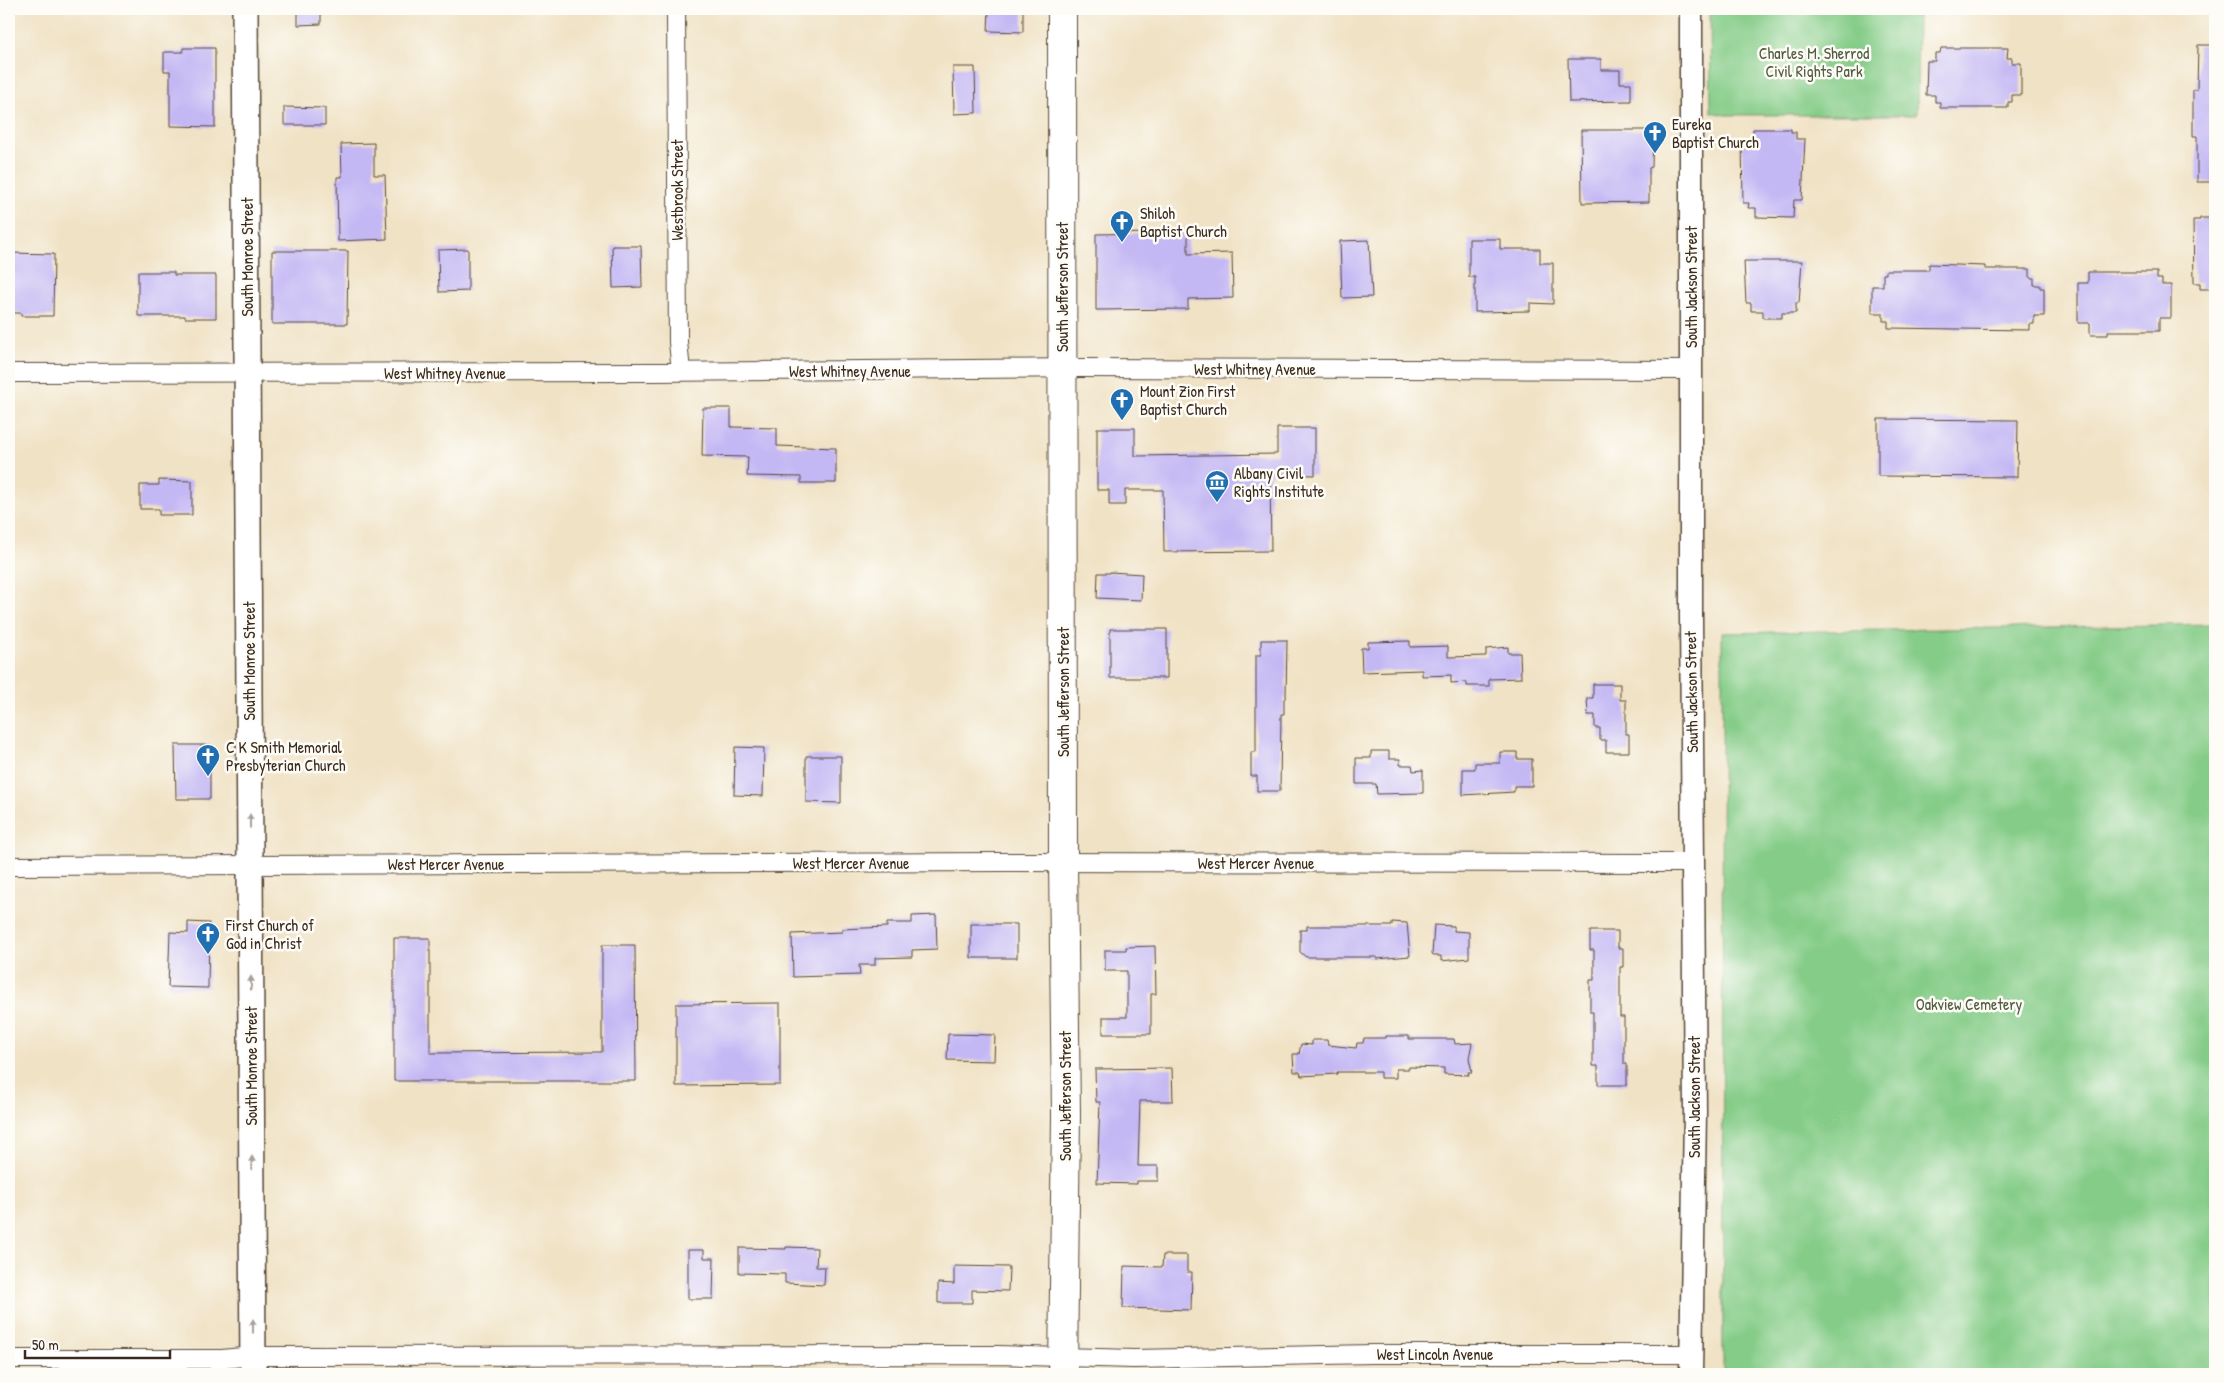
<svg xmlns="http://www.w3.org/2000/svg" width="2224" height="1383" viewBox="0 0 2224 1383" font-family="'Patrick Hand',sans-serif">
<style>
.green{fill:#84cc87;stroke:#607b52}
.building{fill:#c4b8f4}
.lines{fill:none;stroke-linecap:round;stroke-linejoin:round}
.minor-casing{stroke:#564637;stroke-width:20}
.tertiary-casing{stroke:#564637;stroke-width:25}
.secondary-casing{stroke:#564637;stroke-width:28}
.primary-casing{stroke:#564637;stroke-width:30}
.minor{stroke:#fff;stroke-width:18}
.tertiary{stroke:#fff;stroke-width:22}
.secondary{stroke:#fff;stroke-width:25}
.primary{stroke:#fff;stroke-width:28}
.oneway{fill:#a79f9a}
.labels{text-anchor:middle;stroke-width:5;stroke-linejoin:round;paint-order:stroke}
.park-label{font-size:16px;fill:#515b3e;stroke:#fdfcf7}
.poi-label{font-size:16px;fill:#3b2a1e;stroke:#fdfcf7;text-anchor:start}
.street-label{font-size:16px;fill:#3b2a1e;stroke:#fdfcf7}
</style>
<rect width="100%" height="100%" fill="#fdfcf7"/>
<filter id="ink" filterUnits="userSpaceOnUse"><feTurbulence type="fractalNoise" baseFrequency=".02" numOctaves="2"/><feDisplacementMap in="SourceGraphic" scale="10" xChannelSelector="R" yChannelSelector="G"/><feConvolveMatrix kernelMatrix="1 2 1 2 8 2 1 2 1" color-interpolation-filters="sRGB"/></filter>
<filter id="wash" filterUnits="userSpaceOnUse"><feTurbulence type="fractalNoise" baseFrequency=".0096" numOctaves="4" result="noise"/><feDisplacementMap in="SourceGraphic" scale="20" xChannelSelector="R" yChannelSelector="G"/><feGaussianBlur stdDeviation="1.12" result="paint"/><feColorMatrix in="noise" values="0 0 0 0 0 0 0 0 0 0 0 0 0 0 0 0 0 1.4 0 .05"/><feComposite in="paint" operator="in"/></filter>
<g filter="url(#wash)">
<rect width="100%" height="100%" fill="#f0e2c5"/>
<path class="green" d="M 1710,9 L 1918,9 L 1917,115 L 1725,115 L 1711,112 Z
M 2215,624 L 2215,1374 L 1723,1374 L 1722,633 Z"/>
<g id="blocks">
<path class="building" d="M 298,9 L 321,9 L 321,24 L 298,25 Z
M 989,9 L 1023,9 L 1023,32 L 988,31 Z
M 2198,45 L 2215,45 L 2215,182 L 2197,182 L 2197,136 L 2193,136 L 2193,90 L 2197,90 Z
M 183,48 L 215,48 L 215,127 L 170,126 L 170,71 L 164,71 L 164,52 L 183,52 Z
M 1941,48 L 2008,48 L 2007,58 L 2012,58 L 2012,63 L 2021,63 L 2021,95 L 2012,95 L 2012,102 L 2008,102 L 2008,108 L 1940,108 L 1940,102 L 1935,102 L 1935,95 L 1926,95 L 1927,61 L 1935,61 L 1935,53 L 1940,53 Z
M 1568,59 L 1601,59 L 1601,70 L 1620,70 L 1620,83 L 1631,83 L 1631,101 L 1569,102 Z
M 953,67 L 975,67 L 976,113 L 954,114 Z
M 284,107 L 325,108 L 325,125 L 284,125 Z
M 1753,129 L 1791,129 L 1791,132 L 1796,132 L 1796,139 L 1805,139 L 1802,200 L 1794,200 L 1793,218 L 1756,217 L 1756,208 L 1748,208 L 1749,203 L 1743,203 L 1742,140 L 1753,140 Z
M 1581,130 L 1653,130 L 1652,167 L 1649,168 L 1649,202 L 1582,203 Z
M 374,143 L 374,175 L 385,175 L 387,239 L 338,241 L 337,177 L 342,177 L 341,144 Z
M 2200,218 L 2215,218 L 2215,289 L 2200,289 L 2200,283 L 2194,283 L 2193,220 L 2200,220 Z
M 1154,229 L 1188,229 L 1188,254 L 1232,253 L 1233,298 L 1188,299 L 1188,309 L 1096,310 L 1096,234 L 1154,233 Z
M 1469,239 L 1500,239 L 1500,249 L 1540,249 L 1540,263 L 1553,263 L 1553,304 L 1530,303 L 1530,311 L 1475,312 L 1475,277 L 1469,277 Z
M 1369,240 L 1372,297 L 1342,298 L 1340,241 Z
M 612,246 L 641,246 L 642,287 L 613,288 Z
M 468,249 L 468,291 L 439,292 L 438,250 Z
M 272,251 L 348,251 L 347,324 L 272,324 Z
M 9,253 L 54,254 L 53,316 L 21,316 L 21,313 L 9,313 Z
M 1744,261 L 1802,261 L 1799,303 L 1796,303 L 1796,313 L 1782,313 L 1782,318 L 1763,318 L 1763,311 L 1751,311 L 1751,303 L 1746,303 Z
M 1929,264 L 1985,266 L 1985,269 L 2030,269 L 2030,278 L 2034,278 L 2034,285 L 2040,285 L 2040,288 L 2044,288 L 2044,316 L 2034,316 L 2034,324 L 2029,324 L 2029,330 L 1888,328 L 1888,321 L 1883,321 L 1883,313 L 1872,313 L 1872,286 L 1883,286 L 1883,274 L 1886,274 L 1886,270 L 1929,270 Z
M 138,272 L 174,272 L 174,275 L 216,275 L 216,318 L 185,318 L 185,316 L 138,316 Z
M 2088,272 L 2157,272 L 2157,279 L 2162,279 L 2162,285 L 2171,285 L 2171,318 L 2159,318 L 2159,331 L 2108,331 L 2108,335 L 2090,335 L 2090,323 L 2078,323 L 2078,283 L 2088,283 Z
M 703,408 L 731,408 L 731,427 L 777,428 L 777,446 L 836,448 L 836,483 L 801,483 L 801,477 L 747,476 L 748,457 L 702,456 Z
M 1878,419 L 2018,420 L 2017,477 L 1878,476 Z
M 1097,428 L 1135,428 L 1135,456 L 1277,454 L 1277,428 L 1315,428 L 1315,475 L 1270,474 L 1271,551 L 1164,552 L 1163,490 L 1125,490 L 1125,505 L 1109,505 L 1109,490 L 1097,490 Z
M 159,480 L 192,481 L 192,515 L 159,515 L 159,509 L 140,509 L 140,485 L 159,485 Z
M 1110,572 L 1142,574 L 1141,600 L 1097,598 L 1098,573 L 1110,573 Z
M 1110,629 L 1167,629 L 1167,678 L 1110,678 Z
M 1261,640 L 1287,640 L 1286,697 L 1284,699 L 1284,714 L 1281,714 L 1280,791 L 1257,791 L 1257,776 L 1251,776 L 1251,752 L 1256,752 L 1256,655 L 1261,655 Z
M 1410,641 L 1410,647 L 1448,646 L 1448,657 L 1486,656 L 1486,649 L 1508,647 L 1508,653 L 1520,653 L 1521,678 L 1489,679 L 1489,686 L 1467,686 L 1467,682 L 1451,683 L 1451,675 L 1422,676 L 1422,670 L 1362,672 L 1361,648 L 1368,648 L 1368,642 Z
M 1593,684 L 1620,684 L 1620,700 L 1626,700 L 1626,734 L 1629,734 L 1629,752 L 1606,752 L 1606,740 L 1600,740 L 1600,728 L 1595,728 L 1595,715 L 1588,715 L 1587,698 L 1593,698 Z
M 175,745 L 210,745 L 210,799 L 176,799 Z
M 735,747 L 764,748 L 763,796 L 734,795 Z
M 1371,751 L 1389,751 L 1389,759 L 1400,759 L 1400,765 L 1412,765 L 1413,771 L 1423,770 L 1423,793 L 1377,794 L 1376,784 L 1356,784 L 1356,758 L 1371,758 Z
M 1500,752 L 1517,752 L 1517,759 L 1532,759 L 1532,786 L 1514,786 L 1514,792 L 1463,795 L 1463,769 L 1475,769 L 1475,763 L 1500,763 Z
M 806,756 L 841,756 L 841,803 L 806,802 Z
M 936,915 L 937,949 L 912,950 L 912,957 L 875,958 L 875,965 L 859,965 L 860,975 L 793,977 L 792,934 L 842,932 L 842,929 L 887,927 L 887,923 L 912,923 L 912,916 Z
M 188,922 L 209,923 L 208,988 L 168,987 L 170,932 L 188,933 Z
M 1392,922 L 1407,923 L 1410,956 L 1377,959 L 1377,957 L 1306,957 L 1300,952 L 1300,930 L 1307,930 L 1307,926 L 1392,926 Z
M 971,924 L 1017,924 L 1017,958 L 971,958 Z
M 1434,925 L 1454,926 L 1454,931 L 1469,932 L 1469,958 L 1441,961 L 1441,956 L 1434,956 L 1432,955 Z
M 1590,931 L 1618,931 L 1618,948 L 1623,948 L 1623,967 L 1620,967 L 1620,1017 L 1624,1017 L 1624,1064 L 1627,1064 L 1627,1085 L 1598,1085 L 1598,1066 L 1593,1066 L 1593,1012 L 1590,1012 L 1590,980 L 1594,980 L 1594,950 L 1590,950 Z
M 394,938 L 430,938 L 430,1053 L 602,1052 L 602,945 L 635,945 L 636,1081 L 394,1081 Z
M 1155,946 L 1156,994 L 1151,994 L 1151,1034 L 1103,1034 L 1103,1017 L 1127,1017 L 1127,971 L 1105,971 L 1105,950 L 1126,950 L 1126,947 Z
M 780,1003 L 780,1085 L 676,1086 L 676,1004 Z
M 948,1034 L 995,1035 L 994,1061 L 947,1060 Z
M 1386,1036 L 1409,1036 L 1409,1039 L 1454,1039 L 1455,1044 L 1472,1043 L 1469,1058 L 1472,1072 L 1468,1072 L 1469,1075 L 1444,1074 L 1444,1068 L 1409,1067 L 1409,1069 L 1396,1069 L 1396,1078 L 1380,1078 L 1380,1072 L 1337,1072 L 1337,1074 L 1301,1076 L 1300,1072 L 1294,1072 L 1293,1054 L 1299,1054 L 1301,1044 L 1312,1045 L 1312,1040 L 1327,1040 L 1328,1045 L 1356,1048 L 1357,1043 L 1363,1043 L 1364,1038 L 1386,1038 Z
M 1172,1068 L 1173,1101 L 1140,1101 L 1138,1166 L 1158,1166 L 1158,1181 L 1137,1181 L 1137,1184 L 1097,1183 L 1100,1102 L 1096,1102 L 1095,1069 Z
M 786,1247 L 817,1248 L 816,1267 L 825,1267 L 824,1285 L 785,1283 L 785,1274 L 739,1273 L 739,1248 L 786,1249 Z
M 688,1250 L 704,1250 L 704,1258 L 714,1258 L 713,1299 L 688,1299 Z
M 1163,1255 L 1187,1255 L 1187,1272 L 1192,1272 L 1191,1310 L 1123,1308 L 1124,1266 L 1162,1267 Z
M 954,1266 L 1009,1267 L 1008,1291 L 972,1290 L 972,1303 L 938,1303 L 938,1283 L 954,1284 Z"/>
</g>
</g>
<g filter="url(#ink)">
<use href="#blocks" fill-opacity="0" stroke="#564637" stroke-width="1"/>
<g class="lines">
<g class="minor-casing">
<path id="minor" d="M 676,9 L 678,342 L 681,371
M 9,373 L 652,372 L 1080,368 L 1691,370
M 9,866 L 1002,862 L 1693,863
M 9,1359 L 222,1359 L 253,1356 L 997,1355 L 1134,1359 L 1373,1354 L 1691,1354"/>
</g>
<g class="tertiary-casing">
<path id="tertiary" d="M 1691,9 L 1691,617 L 1695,1112 L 1691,1374"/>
</g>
<g class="secondary-casing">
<path id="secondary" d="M 245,9 L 253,1374"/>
</g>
<g class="primary-casing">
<path id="primary" d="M 1062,9 L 1063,863 L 1066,1114 L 1063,1374"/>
</g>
<use href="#minor" class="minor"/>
<use href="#tertiary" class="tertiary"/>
<use href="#secondary" class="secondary"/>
<use href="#primary" class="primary"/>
</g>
<defs><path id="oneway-solid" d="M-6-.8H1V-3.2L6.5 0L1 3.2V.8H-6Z" transform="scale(1.25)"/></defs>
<g class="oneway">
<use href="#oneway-solid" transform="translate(250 821) rotate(-90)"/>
<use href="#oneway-solid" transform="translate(251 983) rotate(-90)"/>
<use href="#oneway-solid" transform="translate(252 1163) rotate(-90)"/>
<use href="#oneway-solid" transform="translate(253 1326) rotate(-90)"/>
</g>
</g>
<defs>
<g id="church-pin" transform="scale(1.25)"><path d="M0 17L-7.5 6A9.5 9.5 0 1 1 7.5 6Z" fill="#1f6fb2" stroke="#fdfcf7"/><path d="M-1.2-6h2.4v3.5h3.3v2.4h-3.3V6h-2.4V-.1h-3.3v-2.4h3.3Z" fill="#fff"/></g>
<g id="museum-pin" transform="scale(1.25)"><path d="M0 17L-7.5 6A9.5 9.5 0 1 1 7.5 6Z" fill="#1f6fb2" stroke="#fdfcf7"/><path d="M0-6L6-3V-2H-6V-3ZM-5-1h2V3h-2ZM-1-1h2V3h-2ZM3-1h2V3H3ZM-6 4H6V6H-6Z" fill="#fff"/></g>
</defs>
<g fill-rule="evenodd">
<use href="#church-pin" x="1655" y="133"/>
<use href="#church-pin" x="1122" y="222"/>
<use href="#church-pin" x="1122" y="400"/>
<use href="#museum-pin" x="1217" y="482"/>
<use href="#church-pin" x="208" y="756"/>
<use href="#church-pin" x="208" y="934"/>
</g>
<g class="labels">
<g class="park-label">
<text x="1814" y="59">Charles M. Sherrod<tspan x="1814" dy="18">Civil Rights Park</tspan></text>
<text x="1969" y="1010">Oakview Cemetery</text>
</g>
<g class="poi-label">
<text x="1672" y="130">Eureka<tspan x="1672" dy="18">Baptist Church</tspan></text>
<text x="1140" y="219">Shiloh<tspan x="1140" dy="18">Baptist Church</tspan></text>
<text x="1140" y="397">Mount Zion First<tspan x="1140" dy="18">Baptist Church</tspan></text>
<text x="1234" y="479">Albany Civil<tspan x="1234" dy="18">Rights Institute</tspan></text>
<text x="226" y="753">C K Smith Memorial<tspan x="226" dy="18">Presbyterian Church</tspan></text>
<text x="226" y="931">First Church of<tspan x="226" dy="18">God in Christ</tspan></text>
</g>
<g class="street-label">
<text transform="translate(677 190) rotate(-90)" y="6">Westbrook Street</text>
<text transform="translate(247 257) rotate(-90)" y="6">South Monroe Street</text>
<text transform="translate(1062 287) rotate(-90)" y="6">South Jefferson Street</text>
<text transform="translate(1691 287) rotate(-90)" y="6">South Jackson Street</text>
<text x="1255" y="375">West Whitney Avenue</text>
<text x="850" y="377">West Whitney Avenue</text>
<text x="445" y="379">West Whitney Avenue</text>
<text transform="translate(249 661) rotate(-90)" y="6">South Monroe Street</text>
<text transform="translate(1063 692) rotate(-90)" y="6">South Jefferson Street</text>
<text transform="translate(1691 692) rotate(-91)" y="6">South Jackson Street</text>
<text x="851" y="869">West Mercer Avenue</text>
<text x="1256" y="869">West Mercer Avenue</text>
<text x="446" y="870">West Mercer Avenue</text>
<text transform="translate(251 1066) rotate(-90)" y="6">South Monroe Street</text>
<text transform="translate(1065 1096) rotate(-90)" y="6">South Jefferson Street</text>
<text transform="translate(1694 1097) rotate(-90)" y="6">South Jackson Street</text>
<text x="1435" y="1360">West Lincoln Avenue</text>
</g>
</g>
<rect width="2224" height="1383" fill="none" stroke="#fdfcf7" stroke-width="30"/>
<path d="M25 1350v8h145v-8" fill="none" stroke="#3b2a1e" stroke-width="2.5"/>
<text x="32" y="1350" font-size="15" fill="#3b2a1e" stroke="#fdfcf7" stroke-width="4" paint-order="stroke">50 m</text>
</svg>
